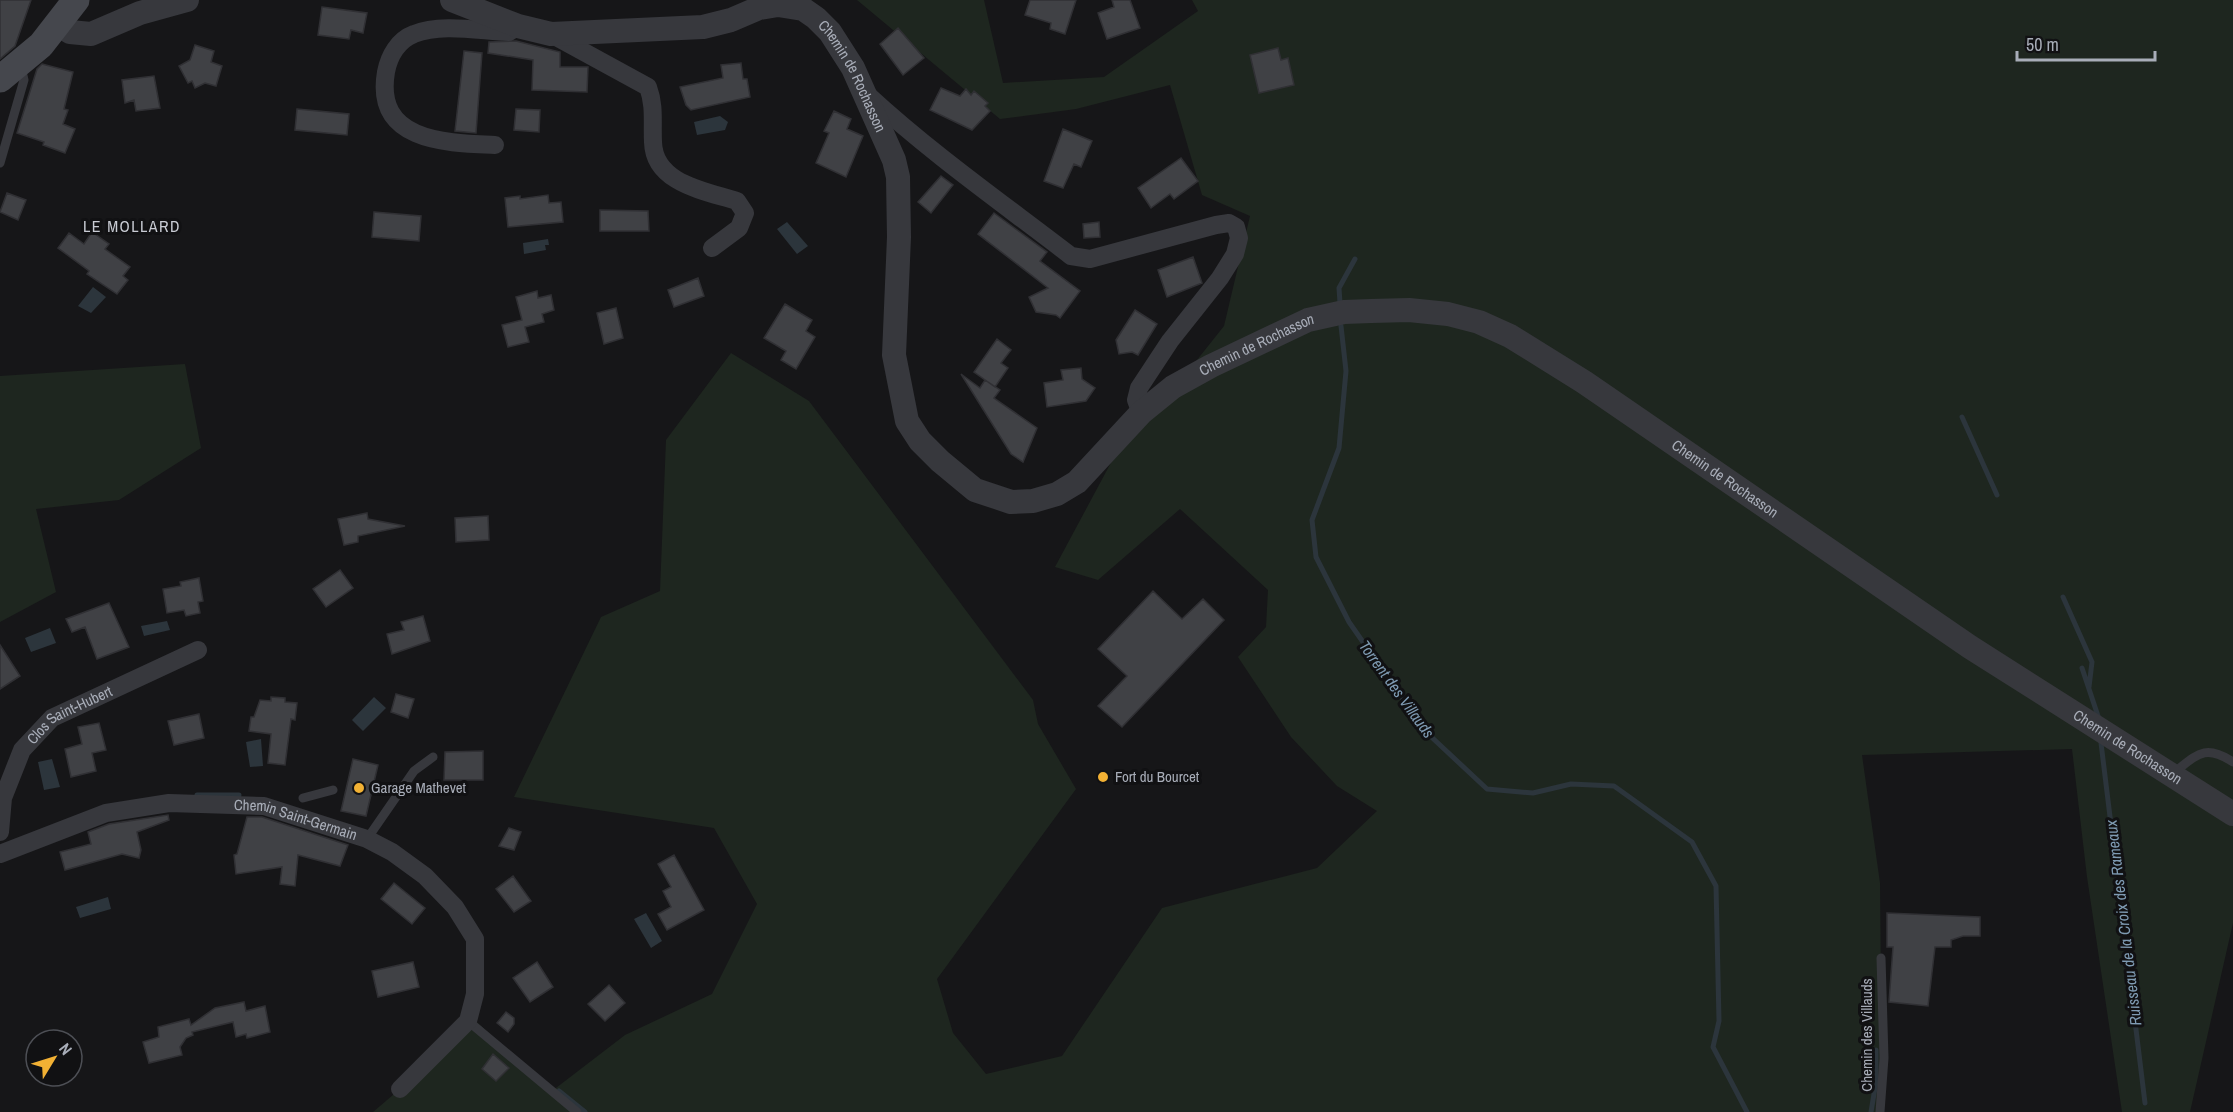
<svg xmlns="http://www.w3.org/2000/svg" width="2233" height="1112" viewBox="0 0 2233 1112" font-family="'Archivo Narrow',sans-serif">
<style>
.green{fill:#1e261f}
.water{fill:#2c353c}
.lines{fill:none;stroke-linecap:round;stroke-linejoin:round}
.stream{stroke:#2c353c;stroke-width:5}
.building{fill:#404145;stroke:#303034;stroke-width:1.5}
.service{stroke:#37383d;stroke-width:9}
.minor{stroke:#37383d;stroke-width:18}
.tertiary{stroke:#37383d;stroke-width:24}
.secondary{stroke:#45474d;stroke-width:27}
.poi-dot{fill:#f2b134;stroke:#111113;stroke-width:2}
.labels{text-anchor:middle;stroke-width:6;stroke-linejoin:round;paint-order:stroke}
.street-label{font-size:15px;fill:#a8adb8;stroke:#111113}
.poi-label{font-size:15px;fill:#a8adb8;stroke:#111113;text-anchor:start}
.neighbourhood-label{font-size:16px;letter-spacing:1.5px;fill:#c9ccd4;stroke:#111113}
.water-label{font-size:16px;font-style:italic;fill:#7f9bb3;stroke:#111113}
</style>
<rect width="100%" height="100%" fill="#161618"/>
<path class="green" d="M 857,0 L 984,0 L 1003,83 L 1104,77 L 1198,11 L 1192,0 L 2233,0 L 2233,923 L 2190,1112 L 2122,1112 L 2087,877 L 2072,749 L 1862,755 L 1880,883 L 1882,1084 L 1878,1112 L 373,1112 L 400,1089 L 468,1014 L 552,1091 L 625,1035 L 712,994 L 757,904 L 714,828 L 514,797 L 601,617 L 660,591 L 666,440 L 731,353 L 809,401 L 1033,700 L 1038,724 L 1076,789 L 937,979 L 953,1033 L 986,1074 L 1062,1056 L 1162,908 L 1317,868 L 1377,811 L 1337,786 L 1291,737 L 1238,657 L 1266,627 L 1268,590 L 1180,509 L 1098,580 L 1055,567 L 1114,457 L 1150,419 L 1224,326 L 1250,216 L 1202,195 L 1170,85 L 1076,109 L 1000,119 Z
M 185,364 L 201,448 L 119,500 L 36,509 L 56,592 L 0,622 L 0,376 Z"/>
<path class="water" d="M 720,116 L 728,122 L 725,130 L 697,135 L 694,122 Z
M 787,222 L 808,246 L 797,254 L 777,229 Z
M 548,239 L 549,245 L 545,245 L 546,250 L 524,254 L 523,243 Z
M 93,287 L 106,297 L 91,313 L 78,306 Z
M 167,621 L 170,630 L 144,636 L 141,626 Z
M 50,628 L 56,643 L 31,652 L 25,638 Z
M 374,697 L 386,708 L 363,731 L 352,720 Z
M 261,739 L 263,766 L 250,767 L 246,742 Z
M 52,759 L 60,787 L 44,790 L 38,762 Z
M 108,897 L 111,909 L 80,918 L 76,907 Z
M 646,913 L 662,941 L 651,948 L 634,919 Z"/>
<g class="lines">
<path class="stream" d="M 1340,303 L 1339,288 L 1355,259
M 1341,326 L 1346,371 L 1339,448 L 1312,520 L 1316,557 L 1349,622 L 1425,731 L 1487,789 L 1533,793 L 1571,784 L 1614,786 L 1692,842 L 1716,886 L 1719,1021 L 1713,1047 L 1747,1112
M 1962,417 L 1997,495
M 2063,597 L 2092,662 L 2089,687
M 2082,668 L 2099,719
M 2101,743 L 2145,1103
M 197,795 L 239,795
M 559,1091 L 585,1112
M 1871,1112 L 1876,1082 L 1876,1050"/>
</g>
<path class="building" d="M 0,0 L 31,0 L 15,46 L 0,59 Z
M 1030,0 L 1076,0 L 1065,34 L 1050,29 L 1051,23 L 1025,15 Z
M 1112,0 L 1130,0 L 1140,28 L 1107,39 L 1098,13 L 1114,7 Z
M 322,7 L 367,13 L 363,33 L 351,30 L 349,39 L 318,35 Z
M 898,28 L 924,58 L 903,75 L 880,44 Z
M 516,41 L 560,52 L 560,67 L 588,67 L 587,92 L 532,90 L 533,60 L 488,53 L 489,42 Z
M 195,45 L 214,51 L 211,62 L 222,66 L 216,86 L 205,83 L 195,88 L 192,81 L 188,83 L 179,66 L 190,60 Z
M 1278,48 L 1281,60 L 1288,58 L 1294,85 L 1259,93 L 1250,55 Z
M 464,51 L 482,53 L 476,133 L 455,131 Z
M 741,63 L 743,79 L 747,79 L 750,97 L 691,110 L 686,105 L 680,87 L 723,78 L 721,65 Z
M 42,64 L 73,72 L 64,109 L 68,110 L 63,124 L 75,129 L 65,153 L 43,145 L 44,142 L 17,133 L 37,69 Z
M 154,76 L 160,108 L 136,111 L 134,100 L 125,103 L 122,80 Z
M 941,88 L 960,96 L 966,89 L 971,95 L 974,91 L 988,103 L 985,106 L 990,111 L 972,130 L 930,110 Z
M 297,109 L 349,114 L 347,135 L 295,130 Z
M 516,109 L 540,110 L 539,132 L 514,130 Z
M 834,111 L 851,119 L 847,129 L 863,136 L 846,177 L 816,163 L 829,133 L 824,131 Z
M 1063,129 L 1092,141 L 1081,167 L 1074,164 L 1063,188 L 1044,181 Z
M 1181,158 L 1198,181 L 1174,199 L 1170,194 L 1151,208 L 1138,188 Z
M 941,176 L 953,185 L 931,213 L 918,202 Z
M 7,193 L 26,200 L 18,220 L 0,212 Z
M 548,195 L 549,203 L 561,202 L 563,222 L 508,227 L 505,198 L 520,196 L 520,199 Z
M 600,210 L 648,211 L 649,231 L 600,231 Z
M 374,212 L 421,216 L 419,241 L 372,237 Z
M 994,213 L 1047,252 L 1040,261 L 1080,291 L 1060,318 L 1056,315 L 1036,312 L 1029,297 L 1048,288 L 978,234 Z
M 1099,222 L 1100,237 L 1084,238 L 1083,224 Z
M 92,232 L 109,244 L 105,249 L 130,267 L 123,276 L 128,280 L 117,294 L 87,274 L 89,271 L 58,248 L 69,233 L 84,244 Z
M 1193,257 L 1202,283 L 1167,297 L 1158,270 Z
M 698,278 L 704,296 L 674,307 L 668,290 Z
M 537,291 L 538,298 L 551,295 L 554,310 L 542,314 L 544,322 L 525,327 L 529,342 L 508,347 L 502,325 L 522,320 L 516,297 Z
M 785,304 L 812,320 L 806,331 L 815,337 L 796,369 L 781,360 L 786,351 L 764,338 Z
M 616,308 L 623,338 L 604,344 L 597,313 Z
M 1135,310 L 1157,324 L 1138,355 L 1132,352 L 1119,354 L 1116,340 Z
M 997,339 L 1011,350 L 1001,363 L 1008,368 L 995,387 L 974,372 Z
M 1081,368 L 1082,379 L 1095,388 L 1086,401 L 1047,407 L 1044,383 L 1063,380 L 1061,370 Z
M 961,374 L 980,388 L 985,380 L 1000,390 L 994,398 L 1037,428 L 1023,462 L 1011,454 Z
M 367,513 L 368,519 L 405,526 L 358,536 L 358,542 L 344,545 L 338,519 Z
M 488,516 L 489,540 L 456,542 L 455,518 Z
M 340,570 L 353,588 L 326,607 L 313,589 Z
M 199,578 L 203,601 L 198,602 L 200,613 L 186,616 L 184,610 L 167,613 L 163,589 L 181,586 L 180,582 Z
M 1153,591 L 1182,619 L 1203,599 L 1224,620 L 1122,727 L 1098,706 L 1127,676 L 1098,649 Z
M 109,603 L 129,647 L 97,659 L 85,627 L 72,632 L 66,619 Z
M 423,616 L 430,641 L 392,654 L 387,634 L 404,630 L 401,622 Z
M 0,645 L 20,676 L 0,689 Z
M 396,694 L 414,699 L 408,718 L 391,712 Z
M 271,697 L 285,698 L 285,702 L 297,703 L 295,720 L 291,719 L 285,765 L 268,763 L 271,734 L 249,731 L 251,717 L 254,717 L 260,700 L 271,701 Z
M 199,714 L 204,738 L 174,745 L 168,721 Z
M 99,723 L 106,750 L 92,753 L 96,771 L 71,777 L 65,749 L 82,744 L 78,727 Z
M 483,751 L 483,780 L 444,780 L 445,752 Z
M 353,759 L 378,765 L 366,816 L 341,811 Z
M 168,815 L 169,820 L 137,832 L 141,850 L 139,858 L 122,854 L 65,870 L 60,852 L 91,844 L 88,832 L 109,824 Z
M 247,817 L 262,817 L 348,845 L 340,866 L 298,855 L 295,886 L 280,884 L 282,867 L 236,874 L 234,855 L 237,854 Z
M 509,828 L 521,832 L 514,850 L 499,846 Z
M 674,855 L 704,910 L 667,930 L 658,914 L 671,907 L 663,891 L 671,887 L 658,864 Z
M 513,876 L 531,901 L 514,912 L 496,889 Z
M 394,883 L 425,908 L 412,924 L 381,899 Z
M 1887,913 L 1980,917 L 1980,936 L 1963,936 L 1951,940 L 1951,947 L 1935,947 L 1928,1006 L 1889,1002 L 1893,947 L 1887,947 Z
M 413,962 L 419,987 L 378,997 L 372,971 Z
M 537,962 L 553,987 L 530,1002 L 513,978 Z
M 609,985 L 625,1003 L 605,1021 L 588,1004 Z
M 244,1002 L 246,1011 L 265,1006 L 270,1032 L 247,1038 L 246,1034 L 236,1037 L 233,1022 L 192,1032 L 193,1035 L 186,1038 L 180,1047 L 182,1055 L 149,1063 L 143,1042 L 159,1037 L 158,1027 L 189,1019 L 191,1025 L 215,1008 Z
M 506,1012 L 514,1018 L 514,1024 L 508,1032 L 497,1023 Z
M 493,1054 L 509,1068 L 496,1081 L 482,1069 Z"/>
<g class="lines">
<path class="service" d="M 0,163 L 24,80 L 21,67
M 2172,774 C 2197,755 2204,743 2233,762
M 303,798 L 333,790
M 367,839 L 414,771 L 433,757
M 468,1021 L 577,1112
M 1880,1112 L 1884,1058 L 1881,958"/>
<g class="minor">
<path d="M 551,34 L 648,87 C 655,106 652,122 653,142 C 654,184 706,191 737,201 L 745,213 L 739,228 L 712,248"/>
<path d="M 868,95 C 931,153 1002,203 1071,256 L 1090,259 L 1216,225 L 1229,223 L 1236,227 L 1239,238 L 1235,254 L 1220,278 L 1170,341 L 1139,388 L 1136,400 L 1141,413"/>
<path d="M 495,145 C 446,143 374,142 386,72 C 389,56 398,40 414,34 C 441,23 480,31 509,32 L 518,26"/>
<path id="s1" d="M 0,832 L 3,798 L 22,750 L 52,718 L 198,650"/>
<path id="s2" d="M 0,854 L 106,813 L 169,803 L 264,806 L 367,839 L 392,852 L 425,876 L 455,907 L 475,939 L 475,994 L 468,1021 L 400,1089"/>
</g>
<g class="tertiary">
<path id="s3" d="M 452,0 L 518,26 L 551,34 L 703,27 L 731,20 L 759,8 L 778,5 L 803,9 L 816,18 L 830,32 L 853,68 L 894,160 L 898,177 L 899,237 L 894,355 L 907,421 L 920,441 L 940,461 L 975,490 L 1011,502 L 1033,501 L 1057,494 L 1077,482 L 1141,413 L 1173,387 L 1211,366 L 1308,320 L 1344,312 L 1371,311 L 1409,310 L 1448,314 L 1479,322 L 1510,336 L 1584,382 L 1970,647 L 2233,814"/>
<path d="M 59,24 L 70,32 L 91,34 L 140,13 L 187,0"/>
</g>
<path class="secondary" d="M 0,79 L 41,45 L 76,0"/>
</g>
<g class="poi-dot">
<circle cx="1103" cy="777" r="6"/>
<circle cx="359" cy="788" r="6"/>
</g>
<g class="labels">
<g class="street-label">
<text dy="5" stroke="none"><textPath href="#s3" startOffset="446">Chemin de Rochasson</textPath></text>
<text dy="5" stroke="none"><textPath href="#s3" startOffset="1238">Chemin de Rochasson</textPath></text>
<text dy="5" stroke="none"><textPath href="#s3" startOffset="1760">Chemin de Rochasson</textPath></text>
<text dy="5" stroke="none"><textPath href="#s1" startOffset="146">Clos Saint-Hubert</textPath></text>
<text dy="5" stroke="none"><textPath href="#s3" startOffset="2244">Chemin de Rochasson</textPath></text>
<text dy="5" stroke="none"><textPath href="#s2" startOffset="306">Chemin Saint-Germain</textPath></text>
<text transform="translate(1867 1035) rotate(-90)" y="5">Chemin des Villauds</text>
</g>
<g class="poi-label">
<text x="1115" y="782">Fort du Bourcet</text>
<text x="371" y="793">Garage Mathevet</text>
</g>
<g class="neighbourhood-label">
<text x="132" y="232">LE MOLLARD</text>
</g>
<g class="water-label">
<text transform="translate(1397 689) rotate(54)" y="6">Torrent des Villauds</text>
<text transform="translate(2123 923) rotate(-97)" y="6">Ruisseau de la Croix des Rameaux</text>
</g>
</g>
<g transform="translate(54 1058) rotate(52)"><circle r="28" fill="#111113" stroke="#4d4f55" stroke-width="1.5"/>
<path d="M0-4.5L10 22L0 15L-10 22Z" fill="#f2b134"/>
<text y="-9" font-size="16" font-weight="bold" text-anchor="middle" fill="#a8adb8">N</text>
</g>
<path d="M2017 51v9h138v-9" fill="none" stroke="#a8adb8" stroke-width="3"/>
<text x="2026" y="51" font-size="18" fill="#a8adb8" stroke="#111113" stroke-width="4.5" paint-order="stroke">50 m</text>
</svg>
